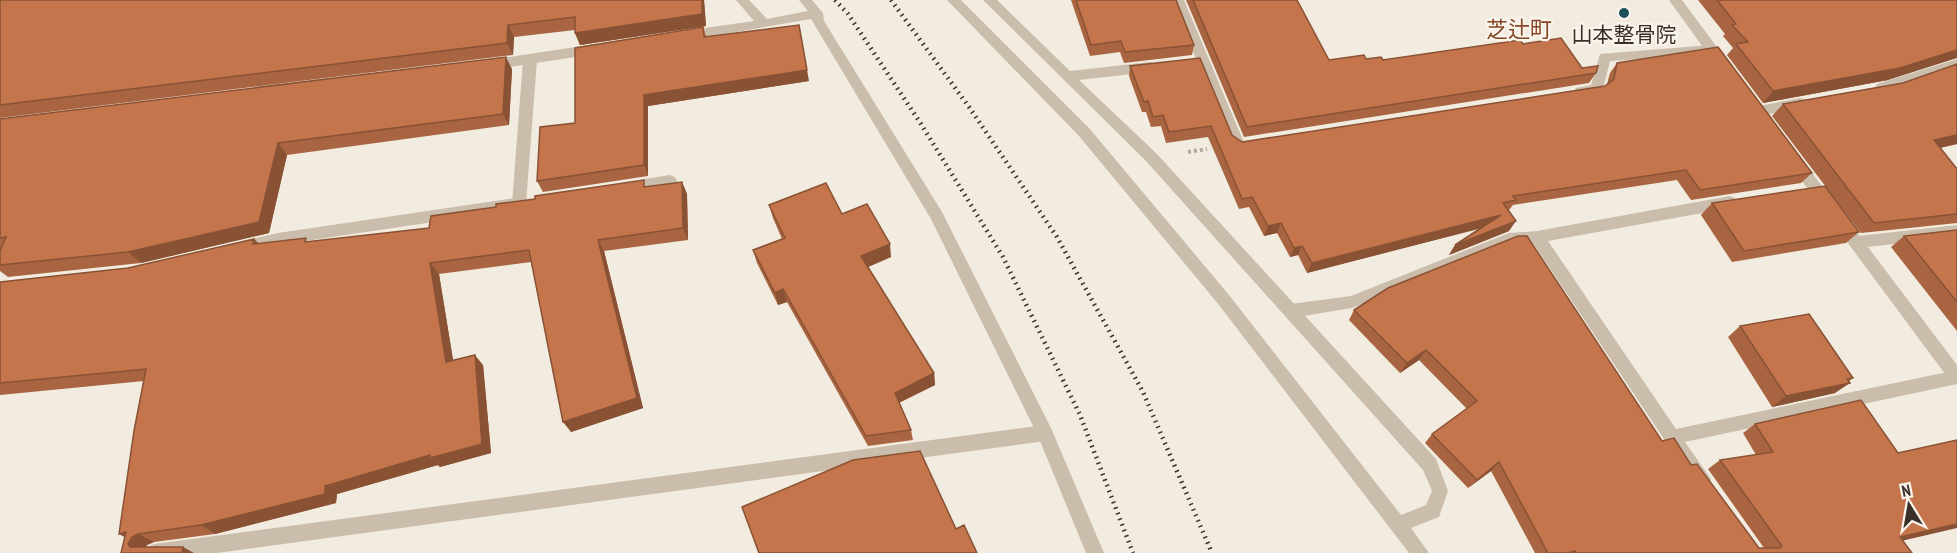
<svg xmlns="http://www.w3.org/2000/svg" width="1957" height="553" viewBox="0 0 1957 553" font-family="'PT Sans Narrow','Noto Sans JP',sans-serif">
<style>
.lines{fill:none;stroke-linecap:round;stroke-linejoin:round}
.path{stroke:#b7a795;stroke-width:4;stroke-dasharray:3 3;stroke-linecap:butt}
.service{fill:#cbbdab;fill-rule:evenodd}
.minor{fill:#cbbdab;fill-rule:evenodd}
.rail{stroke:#39302a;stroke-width:4.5;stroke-dasharray:1.5 4.5;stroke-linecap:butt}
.wall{fill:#a96541}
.shaded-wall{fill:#895235}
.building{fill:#c4754c;stroke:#895235;stroke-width:1.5}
.poi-dot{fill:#20505a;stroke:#faf5ec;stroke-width:2}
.labels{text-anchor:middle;stroke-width:4.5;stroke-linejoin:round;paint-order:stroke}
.poi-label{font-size:21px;fill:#39302a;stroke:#faf5ec}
.neighbourhood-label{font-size:22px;fill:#864524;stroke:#faf5ec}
</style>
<rect width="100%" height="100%" fill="#f2ebdf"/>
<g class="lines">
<path class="path" d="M 1188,152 L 1207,149"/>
<path class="service" d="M 1711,45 L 1717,50 L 1711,55 L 1610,61 L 1602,93 L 1581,97 L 1574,92 L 1576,88 L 1591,85 L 1600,54 Z
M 530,55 L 537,60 L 526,204 L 524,208 L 514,208 L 512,204 L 523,60 Z
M 1957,59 L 1957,69 L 1882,93 L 1875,88 L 1877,84 Z
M 1800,98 L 1805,99 L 1807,103 L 1805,107 L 1759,116 L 1752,111 L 1759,106 Z
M 1730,196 L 1735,198 L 1737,202 L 1735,206 L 1730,208 L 1548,241 L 1676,429 L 1957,370 L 1957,384 L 1685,442 L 1711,479 L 1709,485 L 1703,487 L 1697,485 L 1666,442 L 1533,243 L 1510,245 L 1352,308 L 1291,318 L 1286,316 L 1283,311 L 1286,306 L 1291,304 L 1351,296 L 1509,233 L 1537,231 Z
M 1957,225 L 1957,237 L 1858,248 L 1853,246 L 1851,242 L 1853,238 L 1858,236 Z
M 1045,425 L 1051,428 L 1053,433 L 1051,438 L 1045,441 L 217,553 L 145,553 L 148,547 L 154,544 Z"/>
<path class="minor" d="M 736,0 L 749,0 L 767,19 L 808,11 L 799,0 L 812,0 L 823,13 L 824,21 L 942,212 L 1051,428 L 1104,553 L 1086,553 L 1038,436 L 931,219 L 811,19 L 684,41 L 679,39 L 678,36 L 684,31 L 754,21 Z
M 947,0 L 961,0 L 1089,128 L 1229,295 L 1401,515 L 1426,505 L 1432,491 L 1423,470 L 1146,161 L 983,0 L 997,0 L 1070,71 L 1150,62 L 1155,64 L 1157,67 L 1150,72 L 1079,80 L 1156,153 L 1436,459 L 1448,491 L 1439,517 L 1411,528 L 1429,553 L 1409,553 L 1219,305 L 1079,136 Z
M 1172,0 L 1184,0 L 1245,145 L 1243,149 L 1238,150 L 1231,145 Z
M 1669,0 L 1682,0 L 1728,62 L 1730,65 L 1728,68 L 1718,68 Z
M 595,44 L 601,49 L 595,54 L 489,70 L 482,65 L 489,60 Z
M 1795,156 L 1800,157 L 1957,365 L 1957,384 L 1951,382 L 1790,165 L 1788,161 L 1790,157 Z
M 670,175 L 675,177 L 677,181 L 675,185 L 670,187 L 625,194 L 620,192 L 618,188 L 620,184 L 625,182 Z
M 515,198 L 520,200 L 522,204 L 520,208 L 515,210 L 278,245 L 239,254 L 234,252 L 232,248 L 234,244 L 239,242 L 278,233 Z"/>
<path class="rail" d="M 835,0 L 848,14 L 921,124 L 1003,257 L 1080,415 L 1133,553
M 891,0 L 969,107 L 1057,237 L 1143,392 L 1212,553"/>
</g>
<path class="wall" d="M 0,0 L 704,0 L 706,26 L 580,45 L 575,33 L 575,30 L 514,37 L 513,55 L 0,118 Z
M 1071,0 L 1176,0 L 1194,45 L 1192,55 L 1124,63 L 1120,52 L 1090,56 Z
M 1186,0 L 1297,0 L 1329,60 L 1366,59 L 1383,60 L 1523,44 L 1596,73 L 1589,83 L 1244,137 Z
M 1698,0 L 1957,0 L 1888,80 L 1763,103 L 1727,55 L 1733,48 L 1723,36 L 1725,34 Z
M 703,27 L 706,36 L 809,81 L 648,106 L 648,176 L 543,192 L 537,181 L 575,123 Z
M 1617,63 L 1812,173 L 1801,183 L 1691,200 L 1677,180 L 1513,205 L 1509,210 L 1509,231 L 1449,255 L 1455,245 L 1480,228 L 1307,273 L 1298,255 L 1290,257 L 1277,233 L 1264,236 L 1249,207 L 1239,209 L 1208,137 L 1166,143 L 1161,126 L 1151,127 L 1146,112 L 1142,112 L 1129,76 L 1130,66 L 1242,142 L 1605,86 L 1607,84 L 1610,73 Z
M 1957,64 L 1957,144 L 1940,148 L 1957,169 L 1957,223 L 1861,233 L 1772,116 L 1783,104 L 1903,83 Z
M 512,69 L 509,125 L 287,155 L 269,233 L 141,263 L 8,277 L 0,271 L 0,119 Z
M 682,182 L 687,194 L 688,240 L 604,251 L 643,408 L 571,432 L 531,262 L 439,274 L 453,360 L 483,365 L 491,453 L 440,467 L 438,465 L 337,494 L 336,503 L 215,534 L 154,542 L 147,545 L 146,547 L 121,553 L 125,538 L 144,381 L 0,395 L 0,282 L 128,268 L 254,239 L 259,244 L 308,242 L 429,228 L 496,207 Z
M 1712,203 L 1859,232 L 1846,243 L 1732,262 L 1701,215 Z
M 769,205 L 842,214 L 891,257 L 868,267 L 934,373 L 935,385 L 899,403 L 911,430 L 913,440 L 868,446 L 787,302 L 778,305 L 757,263 L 753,250 L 782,239 L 773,218 Z
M 1957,230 L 1957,331 L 1891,247 L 1904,236 Z
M 1354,310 L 1662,441 L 1691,465 L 1759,548 L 1764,548 L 1708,469 L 1720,460 L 1756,455 L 1743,433 L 1755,424 L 1902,540 L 1912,553 L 1535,553 L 1491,471 L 1468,488 L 1425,443 L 1432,434 L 1467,409 L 1419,360 L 1400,373 L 1349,320 Z
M 1740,326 L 1853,378 L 1835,393 L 1772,407 L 1728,337 Z"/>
<path class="shaded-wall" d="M 702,0 L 704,0 L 706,26 L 580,45 L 575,33 Z
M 508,25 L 514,37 L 513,55 L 507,43 Z
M 799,25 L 809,81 L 648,106 L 648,176 L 644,165 L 644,95 Z
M 1957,50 L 1957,58 L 1888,80 L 1763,103 L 1773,91 Z
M 506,57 L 512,69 L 509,125 L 503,114 Z
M 1957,135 L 1957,144 L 1921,152 L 1934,140 Z
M 278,143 L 287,155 L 269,233 L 141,263 L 128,252 Z
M 682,182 L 687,194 L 688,240 L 683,228 Z
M 1501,215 L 1494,225 L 1307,273 L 1312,263 Z
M 1516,221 L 1509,231 L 1449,255 L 1455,245 Z
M 1281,223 L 1277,233 L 1264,236 L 1268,226 Z
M 254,239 L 265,250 L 253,244 Z
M 598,240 L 604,251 L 643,408 L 571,432 L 563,422 Z
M 890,244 L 891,257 L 863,269 L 861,256 Z
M 1302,246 L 1298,255 L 1290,257 L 1294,248 Z
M 430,263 L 439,274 L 455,372 L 446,362 Z
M 783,289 L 787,302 L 778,305 L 775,293 Z
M 1426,350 L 1419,360 L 1400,373 L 1407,363 Z
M 475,355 L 483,365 L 491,453 L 440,467 L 438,465 L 337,494 L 336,503 L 215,534 L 201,525 Z
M 934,373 L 935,385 L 896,404 L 895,393 Z
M 1850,383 L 1835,393 L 1772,407 L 1786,396 Z
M 1499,462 L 1491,471 L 1468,488 L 1477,480 Z
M 1957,524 L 1957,528 L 1884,545 L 1900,537 Z
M 126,532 L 138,534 L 154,542 L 147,545 L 143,552 L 130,547 L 128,544 L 130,540 L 119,534 Z
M 183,547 L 194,553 L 182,553 Z"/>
<path class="building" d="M 0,0 L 702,0 L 702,14 L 575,33 L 575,17 L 508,25 L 507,43 L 0,105 Z
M 1076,0 L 1176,0 L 1194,45 L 1125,52 L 1121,41 L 1091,45 Z
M 1193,0 L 1297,0 L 1329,60 L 1364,55 L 1366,59 L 1381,57 L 1383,60 L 1520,40 L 1523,44 L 1561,38 L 1582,68 L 1598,66 L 1596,73 L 1247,127 Z
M 1717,0 L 1957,0 L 1957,50 L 1900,68 L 1773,91 L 1736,44 L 1748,42 L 1732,25 L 1736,24 Z
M 799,25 L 807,70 L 644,95 L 644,165 L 537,181 L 540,127 L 575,123 L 575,48 L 703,27 L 704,37 Z
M 1718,47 L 1812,173 L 1700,190 L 1686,170 L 1513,196 L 1516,200 L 1503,203 L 1516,221 L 1455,245 L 1501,215 L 1312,263 L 1302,246 L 1294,248 L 1281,223 L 1268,226 L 1252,197 L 1242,199 L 1211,126 L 1169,132 L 1163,115 L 1153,117 L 1148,101 L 1144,102 L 1130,66 L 1200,58 L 1232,135 L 1242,142 L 1605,86 L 1614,79 L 1617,63 Z
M 506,57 L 503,114 L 278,143 L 259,222 L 128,252 L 0,265 L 0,251 L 6,237 L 0,238 L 0,119 Z
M 1957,64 L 1957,135 L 1934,140 L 1957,169 L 1957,214 L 1874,223 L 1783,104 L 1903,83 Z
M 644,180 L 644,187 L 682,182 L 683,228 L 598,240 L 637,398 L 563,422 L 529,250 L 430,263 L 446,362 L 475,355 L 482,444 L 430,458 L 430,455 L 325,486 L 325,494 L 201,525 L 138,534 L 132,537 L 128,544 L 130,547 L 183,547 L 182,553 L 121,553 L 126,532 L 119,534 L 134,431 L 146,369 L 0,383 L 0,282 L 128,268 L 254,239 L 253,244 L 306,238 L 305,242 L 429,228 L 431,216 L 496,207 L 496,204 L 535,199 L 535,196 Z
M 826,183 L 842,214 L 867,204 L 890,244 L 861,256 L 934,373 L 895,393 L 911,430 L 866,436 L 783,289 L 775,293 L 753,250 L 785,238 L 769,205 Z
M 1825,186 L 1859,232 L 1744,251 L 1712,203 Z
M 1957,230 L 1957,302 L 1904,236 Z
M 1518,236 L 1527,236 L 1662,441 L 1674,438 L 1691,465 L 1697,464 L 1759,548 L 1780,548 L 1782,546 L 1720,460 L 1773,452 L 1755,424 L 1861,400 L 1898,453 L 1957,440 L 1957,524 L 1900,537 L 1912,553 L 1576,553 L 1575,551 L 1568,553 L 1548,553 L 1499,462 L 1477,480 L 1432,434 L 1477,401 L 1426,350 L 1407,363 L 1354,310 L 1388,288 Z
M 1809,314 L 1853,378 L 1847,379 L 1850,383 L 1786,396 L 1740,326 Z
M 920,451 L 956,529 L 964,525 L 977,553 L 759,553 L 742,507 L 853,460 Z"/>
<circle class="poi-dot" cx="1624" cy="13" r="6"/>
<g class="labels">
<g class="poi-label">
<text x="1624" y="42">山本整骨院</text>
</g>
<g class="neighbourhood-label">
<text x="1519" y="37">芝辻町</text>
</g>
</g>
<g transform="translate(1909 505) rotate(349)" stroke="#faf5ec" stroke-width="4.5" paint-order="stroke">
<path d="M0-4.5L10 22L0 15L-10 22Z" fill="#39302a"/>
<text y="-9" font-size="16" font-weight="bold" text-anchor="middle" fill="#39302a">N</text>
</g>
</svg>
